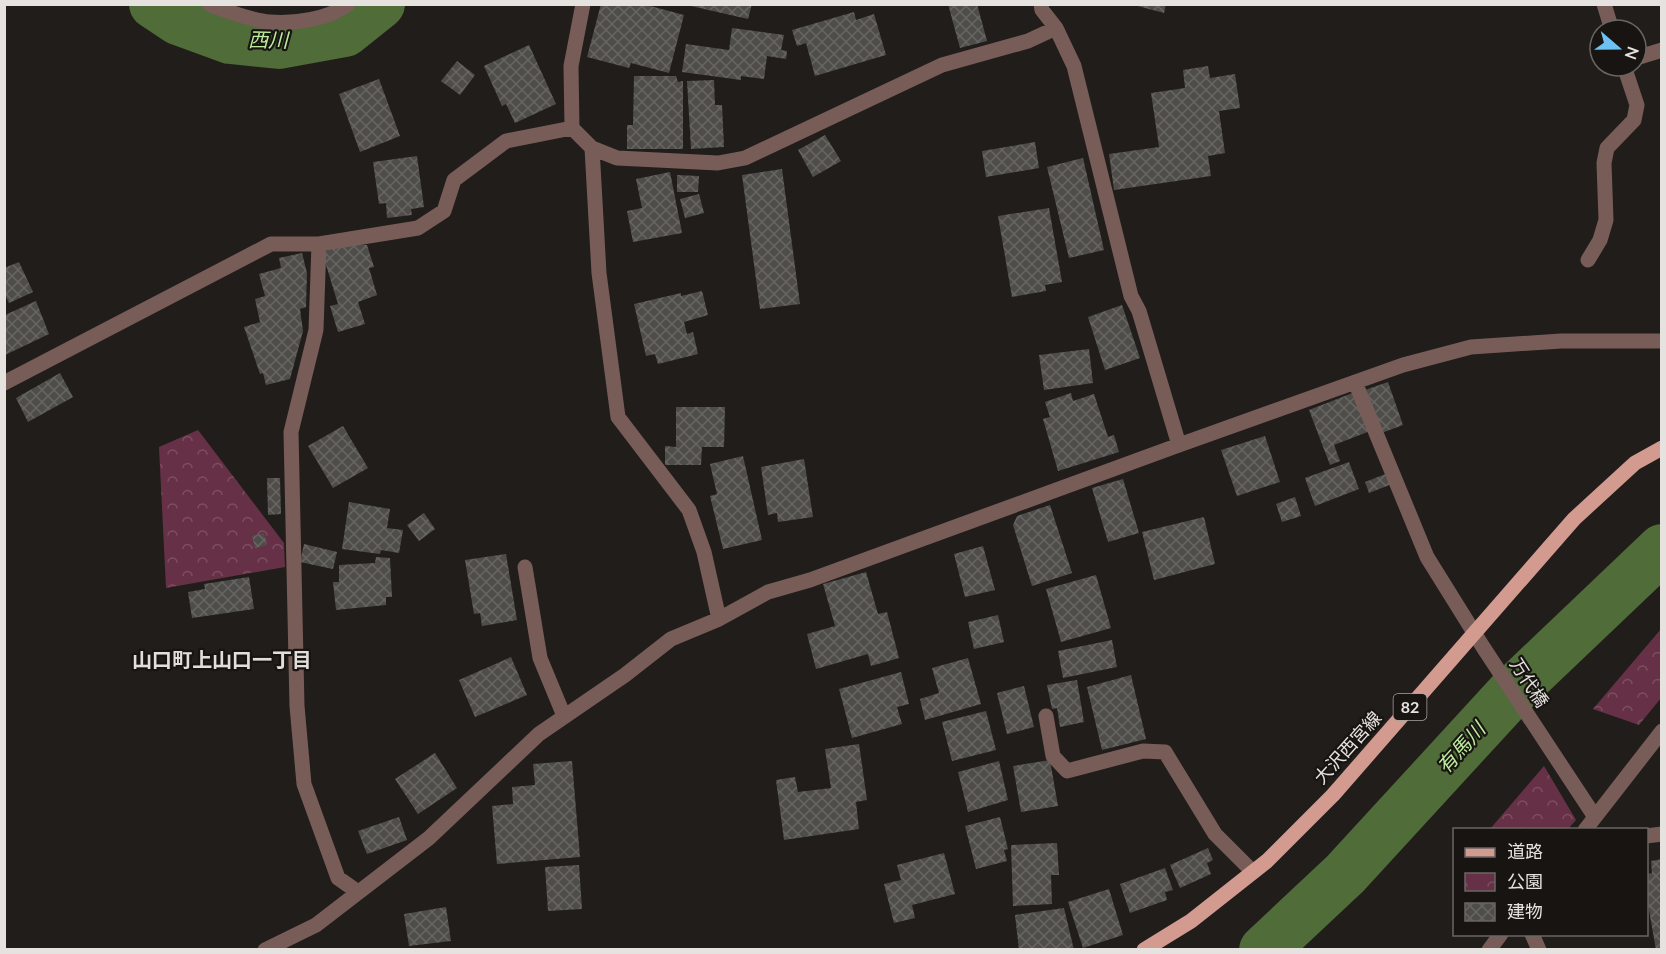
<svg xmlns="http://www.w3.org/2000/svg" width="1666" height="954" viewBox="0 0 1666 954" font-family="Lato,'Noto Sans JP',sans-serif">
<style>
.park{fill:url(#park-crowns)}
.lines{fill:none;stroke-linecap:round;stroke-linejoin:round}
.river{stroke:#4f6c39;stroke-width:50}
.building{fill:url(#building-cross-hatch)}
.street{stroke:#785c57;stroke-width:15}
.primary{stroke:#d39a8f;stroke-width:15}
.labels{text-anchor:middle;stroke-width:4.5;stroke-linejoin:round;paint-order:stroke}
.shield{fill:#171411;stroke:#a7a4a2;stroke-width:1.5}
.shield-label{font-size:16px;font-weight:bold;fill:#e5e2e0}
.street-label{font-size:18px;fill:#e5e2e0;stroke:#171411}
.water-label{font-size:20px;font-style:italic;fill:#beec9e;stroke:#171411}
.neighbourhood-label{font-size:20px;font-weight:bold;fill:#e3deda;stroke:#171411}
</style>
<defs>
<pattern id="park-crowns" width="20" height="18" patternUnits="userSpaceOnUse" patternTransform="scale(1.5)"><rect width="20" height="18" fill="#663146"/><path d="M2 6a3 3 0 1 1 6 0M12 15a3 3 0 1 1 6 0" fill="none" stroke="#7c4f60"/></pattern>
<pattern id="building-cross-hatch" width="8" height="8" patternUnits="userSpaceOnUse" patternTransform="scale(1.5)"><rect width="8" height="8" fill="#4e4d49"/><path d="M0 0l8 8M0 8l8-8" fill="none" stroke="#676663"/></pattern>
</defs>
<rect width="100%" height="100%" fill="#201d1a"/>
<path class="park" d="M 198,430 L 284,543 L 285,567 L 166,588 L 159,447 Z
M 1661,629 L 1661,698 L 1639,725 L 1593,709 Z
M 1544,766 L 1576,820 L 1568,829 L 1490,829 Z"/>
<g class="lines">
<path class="river" d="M 154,4 L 178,20 L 230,39 L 279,44 L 345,32 L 380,4
M 1264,950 L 1345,874 L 1514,690 L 1662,549"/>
</g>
<path class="building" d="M 601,4 L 643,4 L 684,15 L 669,73 L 631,63 L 629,68 L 587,57 Z
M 682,4 L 752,4 L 748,19 Z
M 948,4 L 977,4 L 987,41 L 960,48 Z
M 1130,4 L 1166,4 L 1164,13 Z
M 854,12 L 856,20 L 874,14 L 886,55 L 815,76 L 806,43 L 797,46 L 792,30 Z
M 732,28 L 784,35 L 781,50 L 787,51 L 786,59 L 767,56 L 764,79 L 741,76 L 741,80 L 682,72 L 686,44 L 729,50 Z
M 529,45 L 556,104 L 515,123 L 506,104 L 502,106 L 484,66 Z
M 457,61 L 475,75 L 460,95 L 441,81 Z
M 1208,66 L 1210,78 L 1235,74 L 1240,108 L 1219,111 L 1225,153 L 1208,156 L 1211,176 L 1114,190 L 1109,154 L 1159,147 L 1151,93 L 1185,88 L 1183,70 Z
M 634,76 L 676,76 L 678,82 L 683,81 L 683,149 L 627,149 L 627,125 L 633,125 Z
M 379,79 L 400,136 L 360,152 L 339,94 Z
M 714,80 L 715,105 L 722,105 L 724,147 L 691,149 L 687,81 Z
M 825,135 L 841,161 L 813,177 L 798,150 Z
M 1035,142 L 1039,168 L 986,177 L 982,151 Z
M 417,156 L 424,207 L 411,209 L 412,215 L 387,218 L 386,203 L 379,204 L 373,162 Z
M 1083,158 L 1104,250 L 1069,258 L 1047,167 Z
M 782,169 L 800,304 L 760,309 L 742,175 Z
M 670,172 L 682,233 L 633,242 L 627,211 L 642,208 L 636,179 Z
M 677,175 L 699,176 L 698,192 L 677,192 Z
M 699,194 L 704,213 L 685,218 L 680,199 Z
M 1049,208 L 1062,282 L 1045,285 L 1046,291 L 1012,297 L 998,216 Z
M 348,244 L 367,245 L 374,267 L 369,268 L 377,295 L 358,302 L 365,324 L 338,332 L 330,306 L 338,304 L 322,252 Z
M 302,253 L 307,273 L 306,307 L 300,309 L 303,331 L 290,379 L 266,385 L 263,373 L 260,374 L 244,327 L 260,322 L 255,299 L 265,296 L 259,274 L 281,268 L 279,258 Z
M 19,262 L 33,292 L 9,303 L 4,293 L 4,268 Z
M 702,291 L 708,315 L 684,322 L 687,334 L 693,332 L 698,354 L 658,364 L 655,354 L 646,356 L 634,304 L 681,293 L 681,296 Z
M 36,301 L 49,334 L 5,355 L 5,315 Z
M 1122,305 L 1140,358 L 1105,370 L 1088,317 Z
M 1089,349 L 1093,383 L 1044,390 L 1039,355 Z
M 60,373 L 73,397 L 28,422 L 16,398 Z
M 1388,382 L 1403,425 L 1379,434 L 1365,390 Z
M 1355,392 L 1370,431 L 1334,445 L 1340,461 L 1330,465 L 1309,410 Z
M 1071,393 L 1073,401 L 1094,394 L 1108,437 L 1114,435 L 1119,452 L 1058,471 L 1043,419 L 1050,417 L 1045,402 Z
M 676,407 L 725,407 L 724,447 L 702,447 L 701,465 L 665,465 L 665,446 L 676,447 Z
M 343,426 L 368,468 L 333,488 L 308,446 Z
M 1265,436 L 1280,482 L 1237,496 L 1221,450 Z
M 743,456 L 762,540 L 723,549 L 710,496 L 717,494 L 710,464 Z
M 804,459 L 813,517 L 778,522 L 777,513 L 768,515 L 761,467 Z
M 1349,462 L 1359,489 L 1315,506 L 1305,478 Z
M 1388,473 L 1392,484 L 1369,493 L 1365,482 Z
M 267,478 L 280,478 L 281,514 L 268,515 Z
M 1123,479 L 1139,533 L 1108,542 L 1092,488 Z
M 1295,497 L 1301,516 L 1282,522 L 1276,504 Z
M 349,502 L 390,509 L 387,528 L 403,530 L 399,553 L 381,550 L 380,554 L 342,549 Z
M 1050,505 L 1072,573 L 1032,586 L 1013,525 L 1017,516 Z
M 424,513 L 435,529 L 419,541 L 407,525 Z
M 1204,517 L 1215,564 L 1154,580 L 1142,532 Z
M 264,533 L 267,545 L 255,548 L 252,536 Z
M 304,544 L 337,552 L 333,569 L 300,562 Z
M 983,546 L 995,590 L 965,597 L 954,554 Z
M 506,554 L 517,620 L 482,626 L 480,613 L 474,614 L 465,560 Z
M 376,557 L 390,558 L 392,597 L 386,597 L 386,605 L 336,610 L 333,582 L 339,582 L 339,565 L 375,563 Z
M 866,572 L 878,614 L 887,612 L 899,658 L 871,666 L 868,654 L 816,669 L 807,634 L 835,626 L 823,584 Z
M 1096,575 L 1111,628 L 1061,642 L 1046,589 Z
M 249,577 L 254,609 L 192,618 L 188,592 L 205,589 L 204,584 Z
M 998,615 L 1004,642 L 974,649 L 968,622 Z
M 1112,640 L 1117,667 L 1063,678 L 1058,651 Z
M 511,657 L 527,695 L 475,717 L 459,680 Z
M 968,658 L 981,704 L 925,720 L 920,699 L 939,693 L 932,668 Z
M 901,672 L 909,704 L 897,707 L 902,724 L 852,738 L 839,689 Z
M 1131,675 L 1146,739 L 1102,750 L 1087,687 Z
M 1077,680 L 1084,722 L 1060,727 L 1057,708 L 1052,709 L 1047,685 Z
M 1024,686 L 1034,727 L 1007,734 L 997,693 Z
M 986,711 L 996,750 L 952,761 L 942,722 Z
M 859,744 L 867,800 L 856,802 L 859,829 L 784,840 L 776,780 L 795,777 L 798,792 L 831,788 L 825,749 Z
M 435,753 L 457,788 L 418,814 L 395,779 Z
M 1050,760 L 1058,806 L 1021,812 L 1013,766 Z
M 572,761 L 580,857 L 497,864 L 492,806 L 513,804 L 512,787 L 535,785 L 533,764 Z
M 999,761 L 1008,800 L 968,812 L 958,772 Z
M 399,817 L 407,840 L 367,854 L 358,831 Z
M 1000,817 L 1008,849 L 1004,850 L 1007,861 L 976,869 L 965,826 Z
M 1057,843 L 1059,875 L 1051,875 L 1052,904 L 1013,906 L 1011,845 Z
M 1208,848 L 1213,860 L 1207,863 L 1211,874 L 1180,888 L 1170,865 Z
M 944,853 L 955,894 L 912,905 L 915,918 L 894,923 L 884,884 L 901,880 L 897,865 Z
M 1662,859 L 1662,950 L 1656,950 L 1646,893 L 1646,874 L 1652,873 L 1651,861 Z
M 579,865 L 582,909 L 548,911 L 545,867 Z
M 1165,868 L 1173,890 L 1165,892 L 1167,900 L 1130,913 L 1120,884 Z
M 1109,889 L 1123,935 L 1083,948 L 1068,902 Z
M 446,907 L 451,941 L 409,946 L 404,914 Z
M 1064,908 L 1074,950 L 1019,950 L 1015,915 Z"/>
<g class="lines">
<path class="street" d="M 583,4 L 571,66 L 572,128 L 592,148 L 617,158 L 718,163 L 745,158 L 942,65 L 1028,41 L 1056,28
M 1041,4 L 1042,10 L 1056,28 L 1074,66 L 1131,296 L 1139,311 L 1179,445
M 1604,4 L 1612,30
M 210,5 C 228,11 252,21 270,22 C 294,24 330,19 348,4
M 1636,58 L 1662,50
M 592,148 L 599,273 L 618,417 L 689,510 L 704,552 L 719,619
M 319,244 L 316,330 L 291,432 L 297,706 L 304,784 L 338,878 L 358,892
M 1588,260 L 1600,240 L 1606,220 L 1604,163 L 1607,148 L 1634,120 L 1637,105 L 1624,66
M 1355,382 L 1427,557 L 1483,647 L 1595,817
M 4,383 L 271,244 L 319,244 L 418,228 L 444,211 L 454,180 L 506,141 L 572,128
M 525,567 L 540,658 L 564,716
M 1046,716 L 1053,756 L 1067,771 L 1143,751 L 1165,752 L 1215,834 L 1253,872
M 1585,830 L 1662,731
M 1646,836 L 1662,834
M 1532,934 L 1539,950
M 265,950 L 316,925 L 429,838 L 539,734 L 625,675 L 671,639 L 719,619 L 768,592 L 810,580 L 1179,445 L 1403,365 L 1471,347 L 1561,341 L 1662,341
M 1489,950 L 1501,934"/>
<path class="primary" d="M 1144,950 L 1191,921 L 1267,861 L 1333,795 L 1574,519 L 1635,463 L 1662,448"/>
</g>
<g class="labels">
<rect class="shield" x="1393.5" y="694" width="33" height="26" rx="4.5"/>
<g class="shield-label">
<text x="1410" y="713">82</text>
</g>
<g class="street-label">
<text transform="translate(1529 683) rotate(57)" y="6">万代橋</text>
<text transform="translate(1348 748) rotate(-48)" y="6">大沢西宮線</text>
</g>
<g class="water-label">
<text transform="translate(268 40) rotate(1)" y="7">西川</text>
<text transform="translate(1461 748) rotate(-48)" y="7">有馬川</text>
</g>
<g class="neighbourhood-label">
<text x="222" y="667">山口町上山口一丁目</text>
</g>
</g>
<rect width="1666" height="954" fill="none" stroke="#e5e2e0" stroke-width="12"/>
<rect x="1453" y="828" width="195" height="108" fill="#171411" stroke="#696664" stroke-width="1.5"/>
<rect x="1465" y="848" width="30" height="9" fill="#d39a8f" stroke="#696664" stroke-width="1.5"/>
<text x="1507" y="858" font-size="18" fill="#e5e2e0">道路</text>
<rect x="1465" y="873" width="30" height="18" fill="url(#park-crowns)" stroke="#696664" stroke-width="1.5"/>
<text x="1507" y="888" font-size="18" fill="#e5e2e0">公園</text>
<rect x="1465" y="903" width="30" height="18" fill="url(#building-cross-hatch)" stroke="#696664" stroke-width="1.5"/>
<text x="1507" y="918" font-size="18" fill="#e5e2e0">建物</text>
<g transform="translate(1618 48) rotate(110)"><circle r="28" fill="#171411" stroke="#696664" stroke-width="1.5"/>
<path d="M0-4.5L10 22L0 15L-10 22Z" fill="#6ec2f3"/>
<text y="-9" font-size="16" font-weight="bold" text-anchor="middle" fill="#e5e2e0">N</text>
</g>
</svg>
